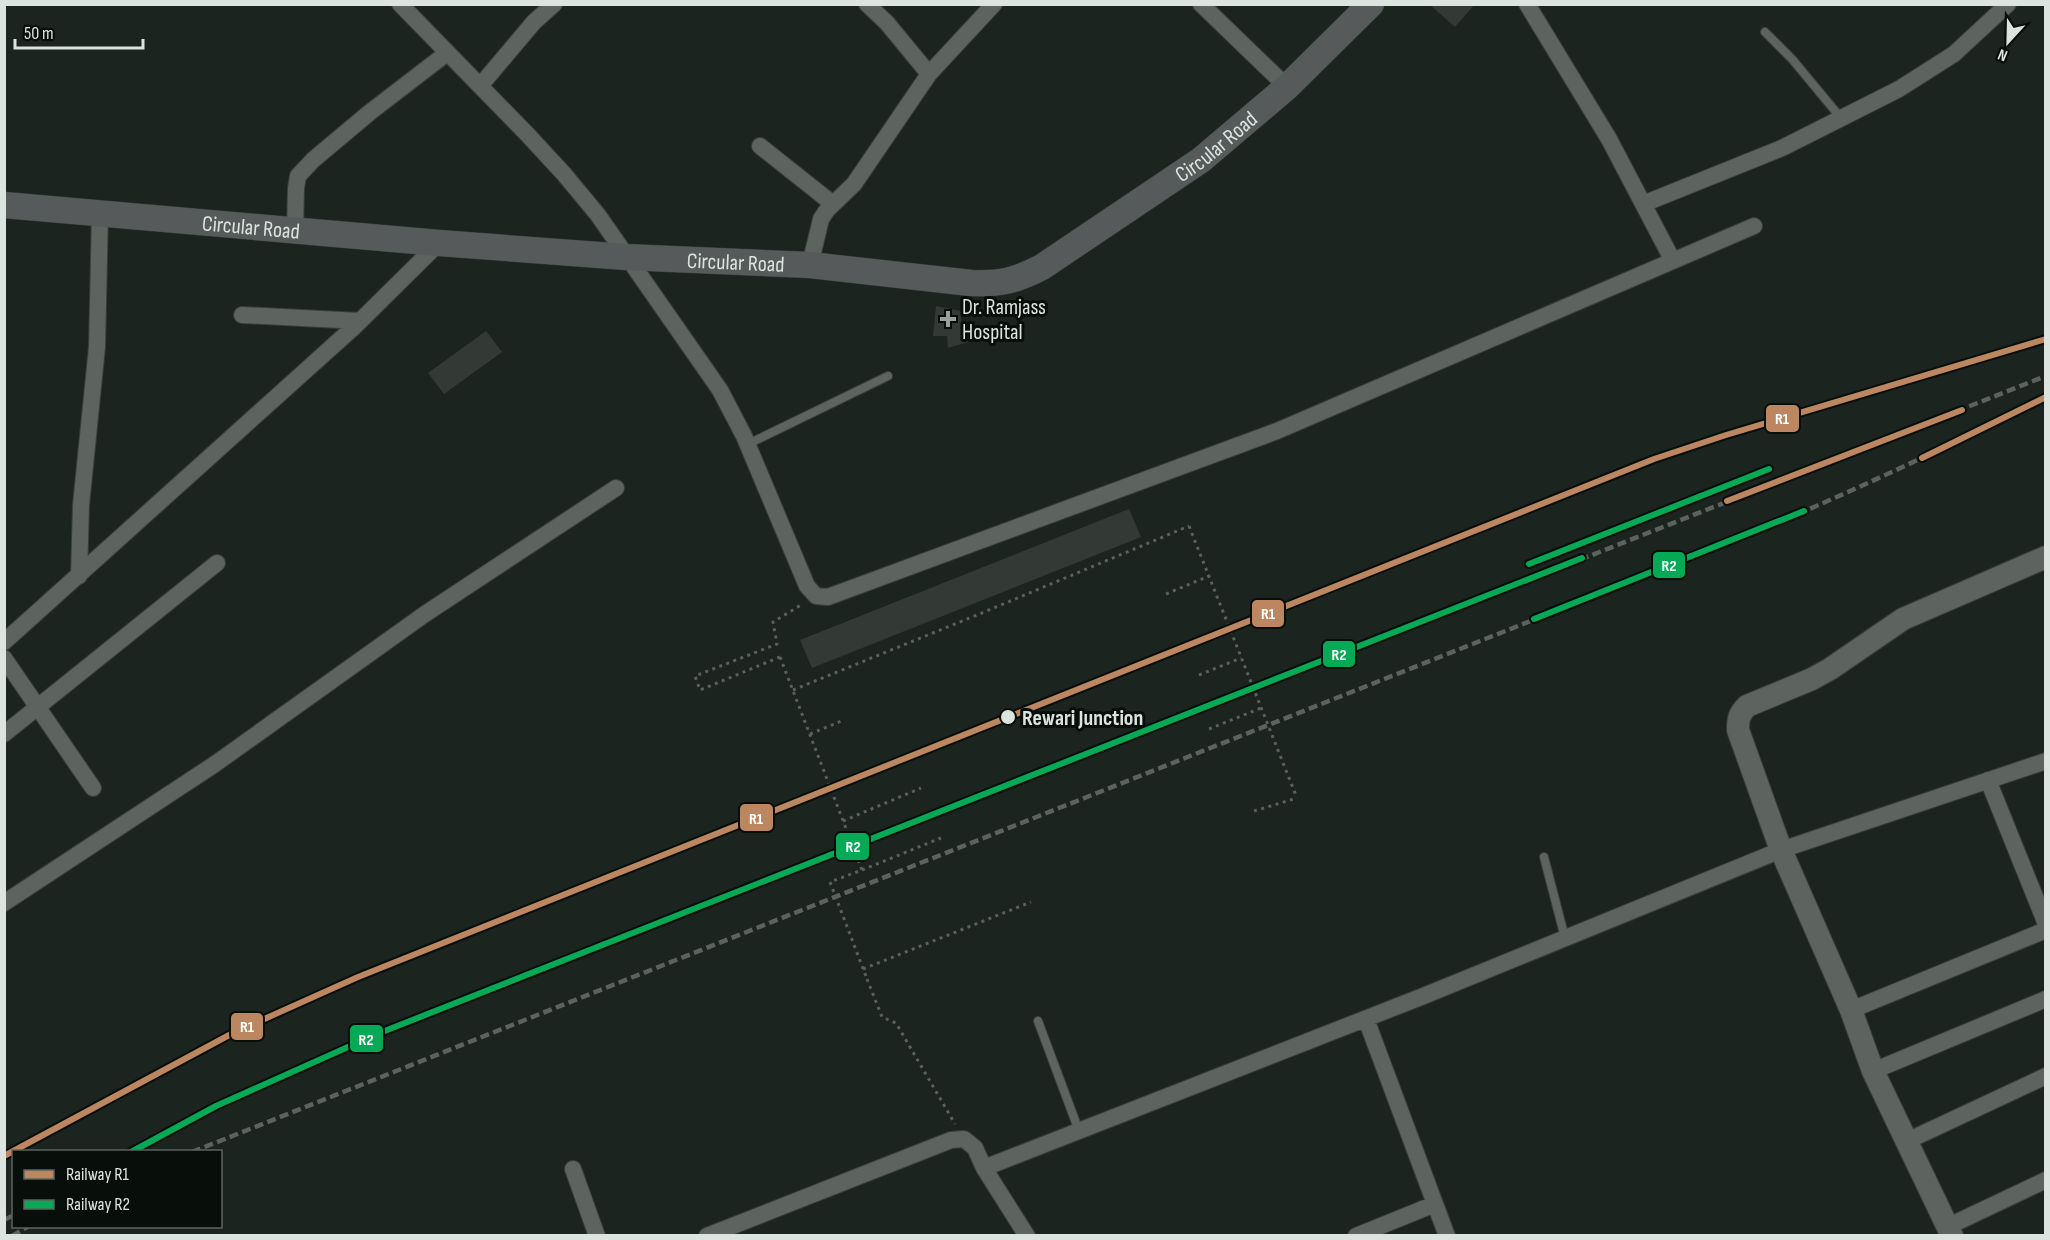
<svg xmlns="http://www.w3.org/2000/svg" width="2050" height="1240" viewBox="0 0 2050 1240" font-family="'Sofia Sans Condensed',sans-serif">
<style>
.building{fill:#333a36}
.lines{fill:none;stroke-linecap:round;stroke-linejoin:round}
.lane-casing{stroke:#39403c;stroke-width:10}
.street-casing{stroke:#39403c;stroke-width:18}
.secondary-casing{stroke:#39403c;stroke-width:24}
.primary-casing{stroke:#39403c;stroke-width:27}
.path{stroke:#5b605d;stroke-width:3;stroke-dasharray:3 4.5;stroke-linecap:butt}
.lane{stroke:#5d635f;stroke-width:8}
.street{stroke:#5d635f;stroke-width:16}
.secondary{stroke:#5d635f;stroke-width:22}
.primary{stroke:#575a5a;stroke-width:26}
.rail{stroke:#5d625f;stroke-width:4.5;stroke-dasharray:9 4.5;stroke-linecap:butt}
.path-bridge{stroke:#5b605d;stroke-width:3;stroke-dasharray:3 4.5;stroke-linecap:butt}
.rail-1-casing{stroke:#080e0a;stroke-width:10}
.rail-2-casing{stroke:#080e0a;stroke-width:10}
.rail-1{stroke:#bb8660;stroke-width:6}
.rail-2{stroke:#06aa56;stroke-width:6}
.poi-dot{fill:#98a19b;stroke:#080e0a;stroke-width:2}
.stop-dot{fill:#dbe4de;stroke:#080e0a;stroke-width:2}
.labels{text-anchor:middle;stroke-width:6;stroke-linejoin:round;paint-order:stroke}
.street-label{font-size:22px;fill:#dbe4de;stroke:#080e0a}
.poi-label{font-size:22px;fill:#dbe4de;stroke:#080e0a;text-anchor:start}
.stop-label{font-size:22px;font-weight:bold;fill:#dbe4de;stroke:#080e0a;text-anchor:start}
.line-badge{stroke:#080e0a;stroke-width:2}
.badge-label{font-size:16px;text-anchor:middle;font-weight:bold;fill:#fff}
</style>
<rect width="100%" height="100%" fill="#1c241f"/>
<path class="building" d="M 1429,4 L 1475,4 L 1455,27 Z
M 936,306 L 961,311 L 961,324 L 974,324 L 971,341 L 948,348 L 947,336 L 933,336 Z
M 486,331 L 502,352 L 444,394 L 428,373 Z
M 1129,509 L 1141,537 L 812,668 L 800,640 Z"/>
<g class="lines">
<g class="lane-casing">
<path id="lane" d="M 1765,32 L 1792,59 L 1841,118
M 748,444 L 888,376
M 1544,857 L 1565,938
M 1038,1021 L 1079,1131"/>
</g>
<g class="street-casing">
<path id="street" d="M 400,4 L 527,134 L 564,174 L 598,215 L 720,390 L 744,436 L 807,586 L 816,596 L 828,597 L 1277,431 L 1754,226
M 867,4 L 887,23 L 929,74
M 1201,4 L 1287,87
M 1527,4 L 1609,139 L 1673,261
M 480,86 L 534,22 L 554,4
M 760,146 L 833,204
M 1643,204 L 1782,148 L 1899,89 L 1954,54 L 2008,4
M 295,230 L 296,188 L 298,176 L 313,160 L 369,113 L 447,53
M 810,265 L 821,219 L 827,210 L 854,184 L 929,74 L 994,4
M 242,315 L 360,321
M 79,576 L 81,505 L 97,347 L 100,213
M 4,642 L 354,327 L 439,243
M 4,658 L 93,788
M 4,734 L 217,563
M 1988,780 L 2046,924
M 4,903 L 215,764 L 425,614 L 616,488
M 1851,1010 L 2046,930
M 1366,1019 L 1447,1236
M 1873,1071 L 2046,999
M 1907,1141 L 2046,1076
M 984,1168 L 1421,997 L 1781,850 L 2046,761
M 573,1169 L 597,1236
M 1949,1226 L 2046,1180
M 707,1236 L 951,1140 L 964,1139 L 975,1148 L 984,1168 L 1027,1236
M 1356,1236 L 1435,1204"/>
</g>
<g class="secondary-casing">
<path id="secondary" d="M 1952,1236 L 1873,1071 L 1851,1010 L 1781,850 L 1738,730 C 1738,719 1739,714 1747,706 L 1812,679 L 1830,669 L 1903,619 L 2046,557"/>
</g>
<g class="primary-casing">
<g id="primary">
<path id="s1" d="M 4,205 L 439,243 L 626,257 L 810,265 L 971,283 C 1001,284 1015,281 1042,267 L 1201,160 L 1287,87 L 1371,4"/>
</g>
</g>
<path class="path" d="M 1166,594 L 1209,576
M 780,657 L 700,690 L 695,676 L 777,644 L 773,622 L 801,605
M 1199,675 L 1241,658
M 793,690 L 977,615 L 1189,526
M 1209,729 L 1261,708
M 810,734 L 844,720
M 1254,811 L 1297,798
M 843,821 L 921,788
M 862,870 L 941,838
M 863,969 L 1031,902
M 867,979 L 882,1017 L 896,1023 L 955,1124"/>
<use href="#lane" class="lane"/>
<use href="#street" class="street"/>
<use href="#secondary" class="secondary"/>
<use href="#primary" class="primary"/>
<path class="rail" d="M 131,1152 L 216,1106 L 377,1034 L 2046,376
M 192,1152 L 1765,528 C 1860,488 1954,444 2046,397
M 4,1220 L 14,1215
M 12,1236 L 29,1226"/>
<path class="path-bridge" d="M 1189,526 L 1297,798
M 780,657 L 862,870 L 830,882 L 867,979"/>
<g class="rail-1-casing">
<path id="rail-1" d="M 1922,458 L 2046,397
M 1727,501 L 1962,410
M 4,1156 L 233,1033 L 358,977 L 1654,459 L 1726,435 L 2046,339"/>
</g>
<g class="rail-2-casing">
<path id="rail-2" d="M 1529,564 L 1769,469
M 1534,619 L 1804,511
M 131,1152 L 216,1106 L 377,1034 L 1582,558"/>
</g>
<use href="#rail-1" class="rail-1"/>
<use href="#rail-2" class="rail-2"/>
</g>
<path class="poi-dot" d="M945 310h6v6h6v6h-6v6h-6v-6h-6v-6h6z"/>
<circle class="stop-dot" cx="1008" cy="717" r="8"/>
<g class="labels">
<g class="street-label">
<text dy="8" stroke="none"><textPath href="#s1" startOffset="1256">Circular Road</textPath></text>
<text dy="8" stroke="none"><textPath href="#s1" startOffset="248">Circular Road</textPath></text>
<text dy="8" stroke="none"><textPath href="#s1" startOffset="734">Circular Road</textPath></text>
</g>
<g class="poi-label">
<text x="962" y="314">Dr. Ramjass<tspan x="962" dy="25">Hospital</tspan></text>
</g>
<g class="stop-label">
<text x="1022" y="725">Rewari Junction</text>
</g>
</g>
<g class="line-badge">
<rect x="1765" y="404" width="35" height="29" rx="6" fill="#bb8660"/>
<rect x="1652" y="551" width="34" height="28" rx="6" fill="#06aa56"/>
<rect x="1251" y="599" width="34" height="29" rx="6" fill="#bb8660"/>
<rect x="1322" y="640" width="34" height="28" rx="6" fill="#06aa56"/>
<rect x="739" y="803" width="35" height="29" rx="6" fill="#bb8660"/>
<rect x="835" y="832" width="35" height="29" rx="6" fill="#06aa56"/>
<rect x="230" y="1012" width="34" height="29" rx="6" fill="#bb8660"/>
<rect x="349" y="1024" width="35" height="29" rx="6" fill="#06aa56"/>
</g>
<g class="badge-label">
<text x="1782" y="424">R1</text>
<text x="1669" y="571">R2</text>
<text x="1268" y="619">R1</text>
<text x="1339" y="660">R2</text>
<text x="756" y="824">R1</text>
<text x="853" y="852">R2</text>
<text x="247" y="1032">R1</text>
<text x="366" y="1045">R2</text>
</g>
<rect width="2050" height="1240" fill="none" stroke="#dbe4de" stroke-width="12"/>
<rect x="12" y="1150" width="210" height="78" fill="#080e0a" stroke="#5c645f" stroke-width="1.5"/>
<rect x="24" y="1170" width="30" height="9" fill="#bb8660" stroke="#5c645f" stroke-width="1.5"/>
<text x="66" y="1180" font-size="18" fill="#dbe4de">Railway R1</text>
<rect x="24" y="1200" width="30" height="9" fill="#06aa56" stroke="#5c645f" stroke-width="1.5"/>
<text x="66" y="1210" font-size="18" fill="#dbe4de">Railway R2</text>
<g transform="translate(2008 42) rotate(202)" stroke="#080e0a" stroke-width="4.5" paint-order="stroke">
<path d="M0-4.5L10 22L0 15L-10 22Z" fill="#dbe4de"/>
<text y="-9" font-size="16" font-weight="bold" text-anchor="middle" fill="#dbe4de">N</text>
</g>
<path d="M15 39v9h128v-9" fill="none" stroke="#dbe4de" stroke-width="3"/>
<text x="24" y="39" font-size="18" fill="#dbe4de" stroke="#080e0a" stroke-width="4.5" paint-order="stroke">50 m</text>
</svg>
